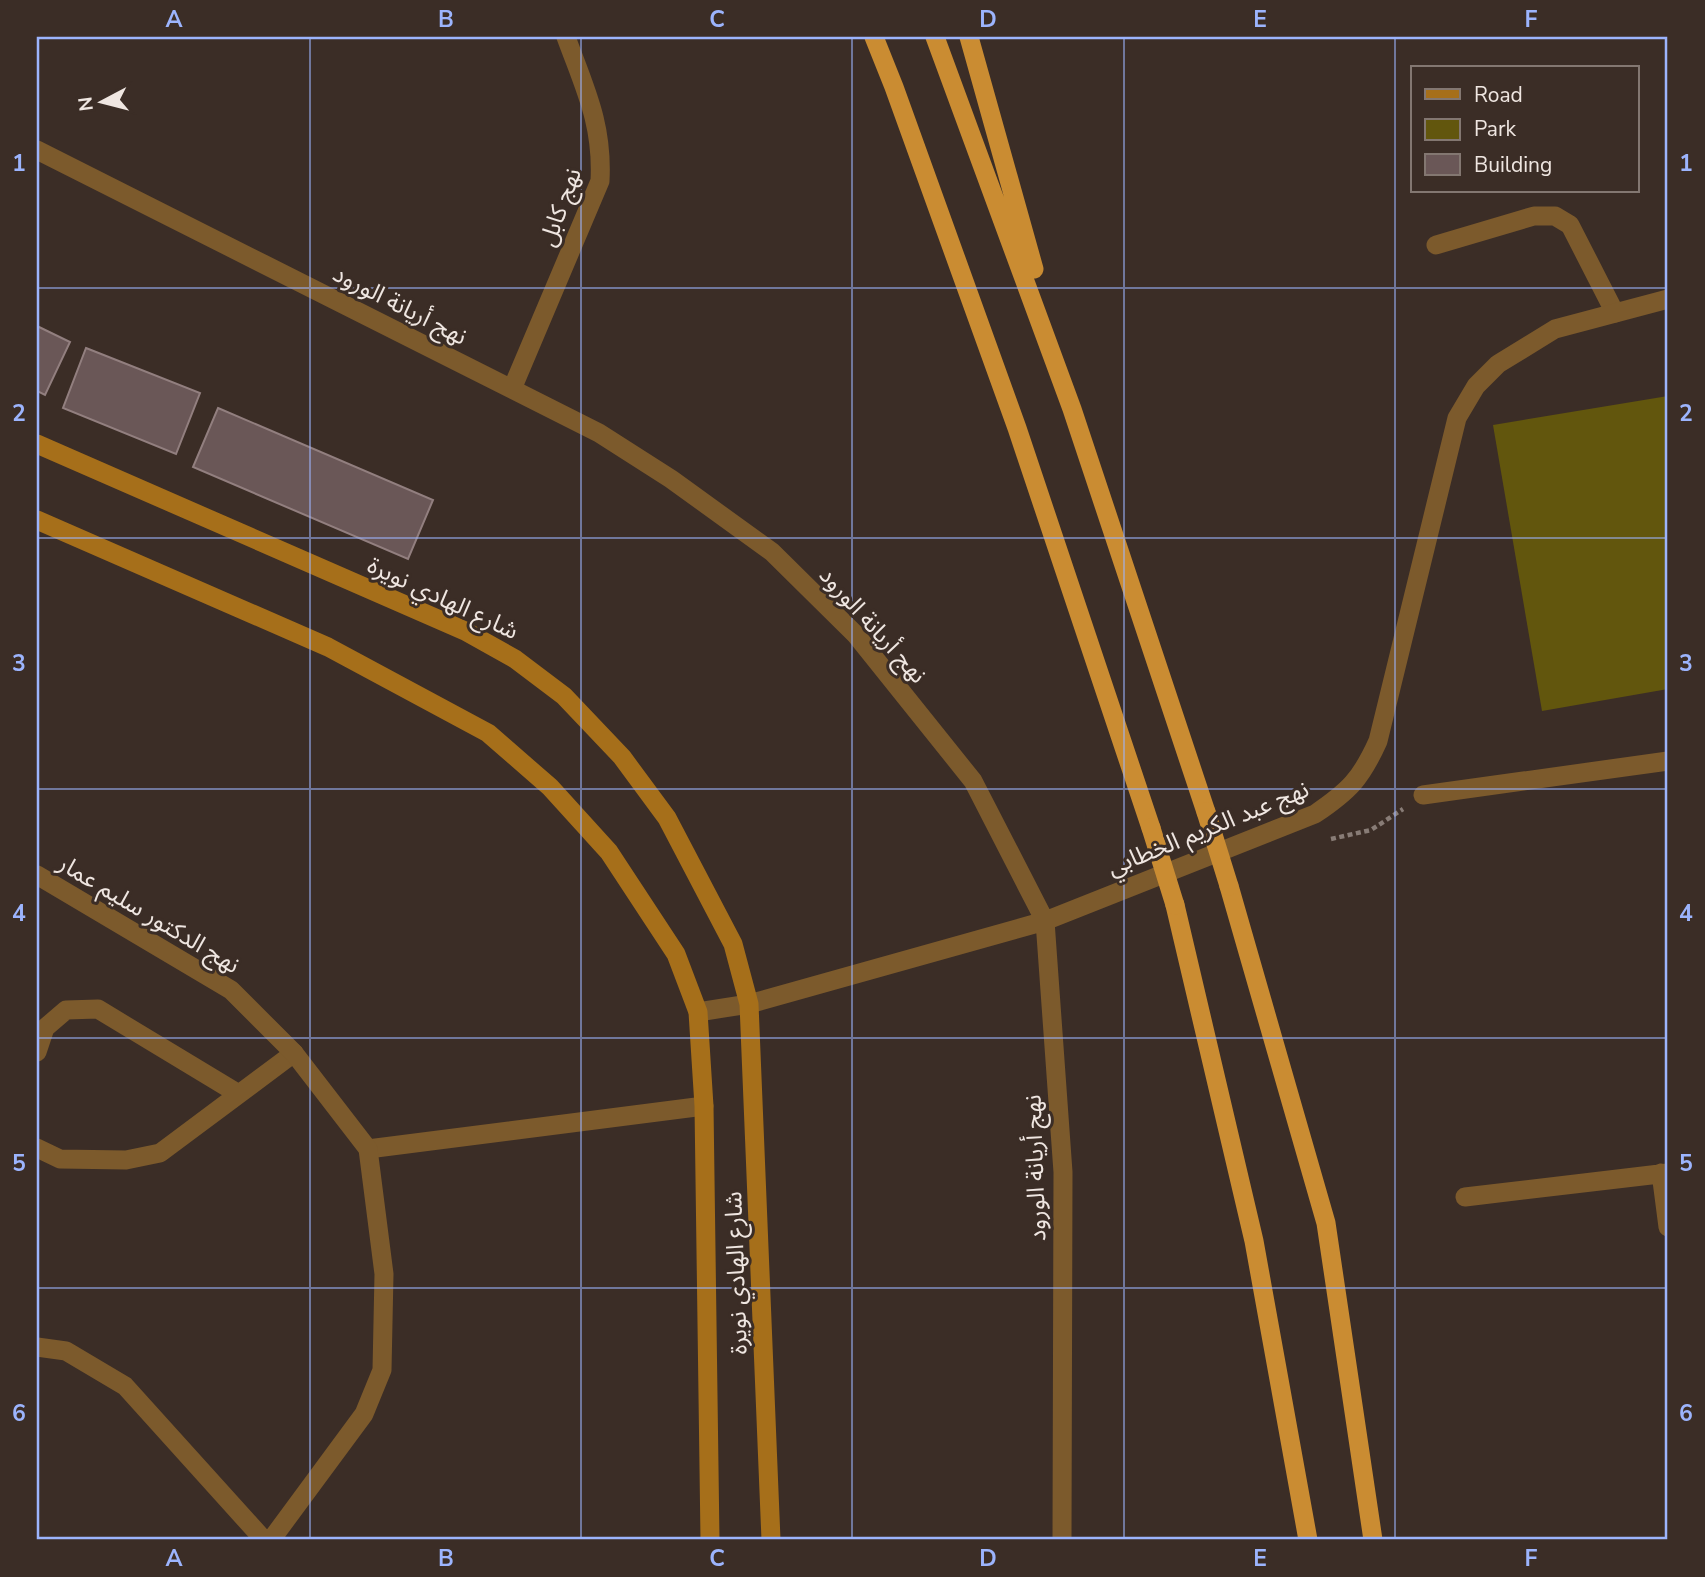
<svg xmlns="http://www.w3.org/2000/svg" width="1705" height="1577" viewBox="0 0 1705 1577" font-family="'Nunito Sans','Noto Sans Arabic',sans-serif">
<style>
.green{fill:#62560d}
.building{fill:#6a5757;stroke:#927f7f;stroke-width:2}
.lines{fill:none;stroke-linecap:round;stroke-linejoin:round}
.path{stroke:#887c76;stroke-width:4.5;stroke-dasharray:5 3.5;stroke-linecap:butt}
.service{stroke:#7c5a2c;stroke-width:19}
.pedestrian{stroke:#7c5a2c;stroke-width:19}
.minor{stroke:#7c5a2c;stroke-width:19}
.secondary{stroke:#a66f1a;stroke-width:19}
.trunk{stroke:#ca8c32;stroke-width:19}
.trunk-bridge{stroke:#ca8c32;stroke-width:19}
.grid{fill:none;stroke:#9cb4fd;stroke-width:2;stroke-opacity:0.55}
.labels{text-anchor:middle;stroke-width:6;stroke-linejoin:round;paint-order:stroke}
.street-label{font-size:24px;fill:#efe6e1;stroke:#3b2d26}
.neatline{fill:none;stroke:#9cb4fd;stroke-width:2.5}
.grid-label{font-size:23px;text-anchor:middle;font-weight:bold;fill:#9cb4fd}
</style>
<rect width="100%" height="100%" fill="#3b2d26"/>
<path class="green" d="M 1668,396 L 1668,689 L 1542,711 L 1493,425 Z"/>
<path class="building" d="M 37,326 L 70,342 L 45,395 L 37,391 Z
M 86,348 L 200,393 L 176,454 L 63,408 Z
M 218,408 L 433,500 L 408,559 L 193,467 Z"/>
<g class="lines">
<path class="path" d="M 1331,839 L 1371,830 L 1403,809"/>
<path class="service" d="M 1436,245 L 1534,216 L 1555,216 L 1570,225 L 1615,313
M 37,1052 L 45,1028 L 66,1010 L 98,1009 L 237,1093
M 37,1148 L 60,1159 L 126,1160 L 160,1153 L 294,1053"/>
<path class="pedestrian" d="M 368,1149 L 704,1106"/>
<path class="minor" d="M 37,150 L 599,433 L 671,479 L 772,552 L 856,635 L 973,781 L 1045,921 L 1063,1172 L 1062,1540
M 512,389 L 600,181 C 603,124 585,89 566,37
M 1423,795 L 1668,761
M 37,875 L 231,990 L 294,1053 L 368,1149 L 384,1274 L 382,1370 L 364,1414 L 271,1540
M 698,1012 L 749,1004 L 1045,921 L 1315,814 C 1349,791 1361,779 1378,741 L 1457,418 L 1476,386 L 1498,364 L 1555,329 L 1668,299
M 1661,1173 L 1668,1227
M 1465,1197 L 1668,1173
M 37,1347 L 66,1351 L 125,1386 L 264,1540"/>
<path class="secondary" d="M 37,444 L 465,631 L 515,659 L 564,696 L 622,757 L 667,818 L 733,944 L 749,1004 L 771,1540
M 37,520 L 328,647 L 488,733 L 550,787 L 609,852 L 676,954 L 698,1012 L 704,1106 L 710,1540"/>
<path class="trunk" d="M 874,37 L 894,87 L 1017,428 L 1151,828
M 935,37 L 1072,409 L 1206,812
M 969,37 L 1034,269
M 1229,886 L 1326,1223 L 1373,1540
M 1175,905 L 1254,1241 L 1308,1540"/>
<path class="trunk-bridge" d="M 1206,812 L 1229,886
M 1151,828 L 1175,905"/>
</g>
<path class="grid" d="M 310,37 L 310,1540M 581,37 L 581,1540M 852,37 L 852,1540M 1124,37 L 1124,1540M 1395,37 L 1395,1540M 37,288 L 1668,288M 37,538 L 1668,538M 37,789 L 1668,789M 37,1038 L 1668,1038M 37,1288 L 1668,1288"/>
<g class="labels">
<g class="street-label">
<text transform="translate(560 207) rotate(-70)" y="8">نهج كابل</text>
<text transform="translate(400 305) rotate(27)" y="8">نهج أريانة الورود</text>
<text transform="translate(443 598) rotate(25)" y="8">شارع الهادي نويرة</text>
<text transform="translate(873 625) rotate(48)" y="8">نهج أريانة الورود</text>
<text transform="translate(1208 828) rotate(-22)" y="8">نهج عبد الكريم الخطابي</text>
<text transform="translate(149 914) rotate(31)" y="8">نهج الدكتور سليم عمار</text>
<text transform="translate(1035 1168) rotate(-92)" y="8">نهج أريانة الورود</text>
<text transform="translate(736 1273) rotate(-92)" y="8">شارع الهادي نويرة</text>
</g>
</g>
<rect width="1705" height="1577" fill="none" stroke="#3b2d26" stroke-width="77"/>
<rect x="1411" y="66" width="228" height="126" fill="#3b2d26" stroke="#837771" stroke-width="2"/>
<rect x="1425" y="89" width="35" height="10" fill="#a66f1a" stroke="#837771" stroke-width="2"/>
<text x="1474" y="102" font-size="21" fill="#efe6e1">Road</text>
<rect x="1425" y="119" width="35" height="21" fill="#62560d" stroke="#837771" stroke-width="2"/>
<text x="1474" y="136" font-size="21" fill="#efe6e1">Park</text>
<rect x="1425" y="154" width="35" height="21" fill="#6a5757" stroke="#837771" stroke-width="2"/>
<text x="1474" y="172" font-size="21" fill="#efe6e1">Building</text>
<g transform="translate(102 102) rotate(263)" stroke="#3b2d26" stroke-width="5" paint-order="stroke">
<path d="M0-5L12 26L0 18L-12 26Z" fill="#efe6e1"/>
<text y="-10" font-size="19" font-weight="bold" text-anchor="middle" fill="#efe6e1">N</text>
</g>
<rect x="38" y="38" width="1628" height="1500" class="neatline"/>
<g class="grid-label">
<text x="174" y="27">A</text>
<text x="446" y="27">B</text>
<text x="717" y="27">C</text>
<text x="988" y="27">D</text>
<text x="1260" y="27">E</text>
<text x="1531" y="27">F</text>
<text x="19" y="171">1</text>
<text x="1686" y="171">1</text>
<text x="19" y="421">2</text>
<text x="1686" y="421">2</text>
<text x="19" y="671">3</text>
<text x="1686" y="671">3</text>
<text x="19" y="921">4</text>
<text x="1686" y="921">4</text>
<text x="19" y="1171">5</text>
<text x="1686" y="1171">5</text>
<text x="19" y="1421">6</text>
<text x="1686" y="1421">6</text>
<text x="174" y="1566">A</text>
<text x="446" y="1566">B</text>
<text x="717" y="1566">C</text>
<text x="988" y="1566">D</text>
<text x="1260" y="1566">E</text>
<text x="1531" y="1566">F</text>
</g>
</svg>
